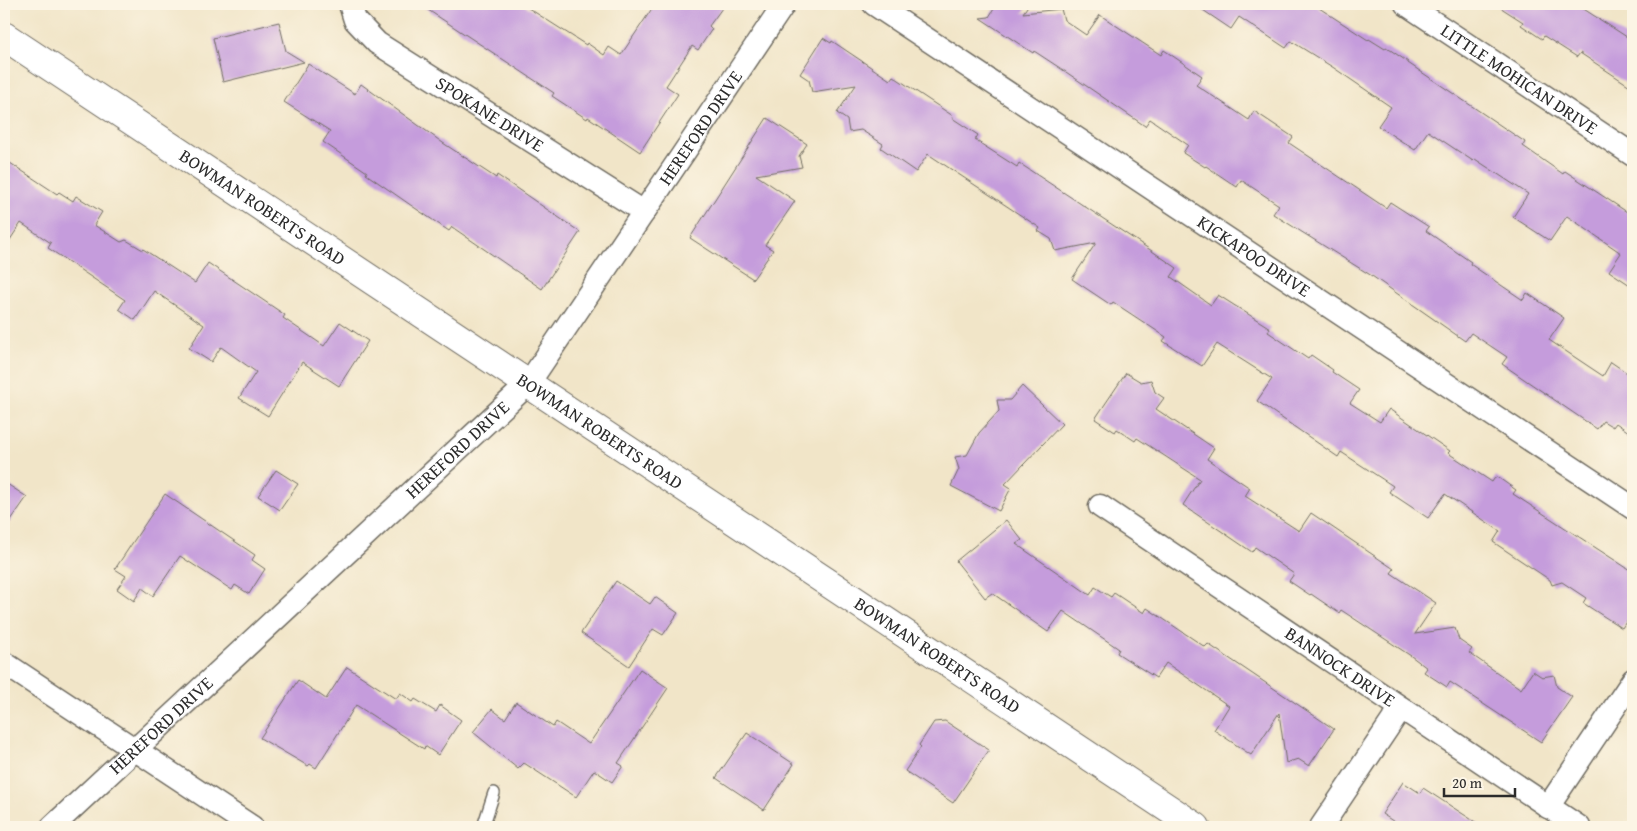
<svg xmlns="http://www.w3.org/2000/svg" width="1637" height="831" viewBox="0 0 1637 831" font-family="'Gentium Book Plus',serif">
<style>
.building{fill:#c59cdc}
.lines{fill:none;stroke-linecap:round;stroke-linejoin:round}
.service-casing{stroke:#706c62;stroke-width:14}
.minor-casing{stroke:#706c62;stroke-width:25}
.tertiary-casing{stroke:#706c62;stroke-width:30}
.service{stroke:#fff;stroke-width:11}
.minor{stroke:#fff;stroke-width:22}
.tertiary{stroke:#fff;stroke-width:28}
.labels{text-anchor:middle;stroke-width:4;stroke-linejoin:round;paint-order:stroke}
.street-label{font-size:18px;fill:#2b2b2b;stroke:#fcf5e5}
</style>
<rect width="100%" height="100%" fill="#fcf5e5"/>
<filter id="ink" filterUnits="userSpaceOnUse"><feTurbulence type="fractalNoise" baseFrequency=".02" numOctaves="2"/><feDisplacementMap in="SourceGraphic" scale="10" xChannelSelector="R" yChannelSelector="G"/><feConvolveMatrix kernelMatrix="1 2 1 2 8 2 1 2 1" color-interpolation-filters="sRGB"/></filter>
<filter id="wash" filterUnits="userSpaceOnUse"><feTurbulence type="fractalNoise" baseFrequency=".0096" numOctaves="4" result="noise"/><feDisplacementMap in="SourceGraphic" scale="20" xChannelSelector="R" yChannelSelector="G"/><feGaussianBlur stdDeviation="1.12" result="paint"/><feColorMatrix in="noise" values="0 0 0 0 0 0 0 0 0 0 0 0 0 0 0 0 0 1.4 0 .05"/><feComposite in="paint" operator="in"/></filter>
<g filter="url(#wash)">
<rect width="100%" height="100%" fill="#f1e5c8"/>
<g id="blocks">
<path class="building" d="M 419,4 L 522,4 L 586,45 L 587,43 L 604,55 L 609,47 L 621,55 L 655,4 L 725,4 L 709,26 L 712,29 L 698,50 L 692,46 L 666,86 L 678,94 L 640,152 L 588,117 L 587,119 L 552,96 L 554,93 Z
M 997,4 L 1029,4 L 1023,13 L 1061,9 L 1064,20 L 1086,35 L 1100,15 L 1161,55 L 1164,50 L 1202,76 L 1196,85 L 1249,120 L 1254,111 L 1293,137 L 1289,143 L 1386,208 L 1390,202 L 1429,227 L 1426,231 L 1471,262 L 1470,264 L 1523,300 L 1527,293 L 1564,318 L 1549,340 L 1603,376 L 1611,362 L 1633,377 L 1633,435 L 1616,423 L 1613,427 L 1603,421 L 1597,429 L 1502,364 L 1507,357 L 1471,333 L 1465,341 L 1372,276 L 1273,214 L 1279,205 L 1241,180 L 1237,187 L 1206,166 L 1205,167 L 1183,153 L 1188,145 L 1150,119 L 1145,126 L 1063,70 L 1034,51 L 1033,53 L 980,18 L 989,17 Z
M 1194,4 L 1313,4 L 1368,40 L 1369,39 L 1385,49 L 1386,47 L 1408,62 L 1408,63 L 1525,142 L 1523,146 L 1563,174 L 1565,171 L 1633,216 L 1633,287 L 1609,271 L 1621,253 L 1567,216 L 1550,241 L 1513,217 L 1528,194 L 1475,159 L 1473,161 L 1428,131 L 1415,150 L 1378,126 L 1391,107 L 1334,68 L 1291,41 L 1286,48 L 1239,17 L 1231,29 Z
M 1495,4 L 1576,4 L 1633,41 L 1633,88 L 1580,53 L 1577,57 L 1544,36 L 1542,39 L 1521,25 L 1523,22 Z
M 279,22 L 286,51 L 304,62 L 223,82 L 213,38 Z
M 823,38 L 831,43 L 832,41 L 890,80 L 893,76 L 953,116 L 952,118 L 978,135 L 975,140 L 1017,167 L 1019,163 L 1149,249 L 1177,268 L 1171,277 L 1211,305 L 1218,295 L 1270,328 L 1268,332 L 1308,359 L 1311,355 L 1333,370 L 1332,372 L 1359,390 L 1350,403 L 1380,422 L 1389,409 L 1450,451 L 1448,453 L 1492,482 L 1496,476 L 1516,490 L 1513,494 L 1633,572 L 1633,611 L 1622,628 L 1583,603 L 1586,598 L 1562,582 L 1552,585 L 1550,580 L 1493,542 L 1500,531 L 1445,494 L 1428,518 L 1389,492 L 1393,486 L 1341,452 L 1338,457 L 1257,401 L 1272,379 L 1217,344 L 1202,366 L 1163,341 L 1166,337 L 1113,302 L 1111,305 L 1072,279 L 1096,243 L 1055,251 L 1051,239 L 1038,231 L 1040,228 L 928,154 L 916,172 L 881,148 L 883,144 L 861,130 L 849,132 L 847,120 L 837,113 L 856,85 L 812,92 L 809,80 L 800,74 Z
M 308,64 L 355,94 L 361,84 L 443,143 L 496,178 L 497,175 L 580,232 L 542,289 L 452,227 L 449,231 L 412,206 L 366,174 L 367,172 L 323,142 L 330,131 L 284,102 Z
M 767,118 L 807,144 L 799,156 L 802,167 L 756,175 L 795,201 L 765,245 L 773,250 L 753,279 L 690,238 Z
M 4,159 L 57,194 L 59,192 L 73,201 L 76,196 L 102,212 L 94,225 L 121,242 L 126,240 L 143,250 L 143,249 L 195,283 L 208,263 L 285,315 L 283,318 L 324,346 L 340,322 L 368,341 L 339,386 L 302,362 L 268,416 L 239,398 L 256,372 L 221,347 L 211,362 L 189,348 L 204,325 L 154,291 L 135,320 L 119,309 L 125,300 L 48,248 L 51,243 L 21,223 L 4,249 Z
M 1126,373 L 1141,382 L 1151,380 L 1155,392 L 1164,398 L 1156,409 L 1214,448 L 1207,459 L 1250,488 L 1245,496 L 1299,531 L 1311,513 L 1394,569 L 1391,573 L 1436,603 L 1415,634 L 1455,628 L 1459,640 L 1472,649 L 1469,653 L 1521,689 L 1533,671 L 1542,677 L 1554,675 L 1557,687 L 1572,697 L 1541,742 L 1450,682 L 1447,687 L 1424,672 L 1427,668 L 1411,656 L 1341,610 L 1339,613 L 1311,594 L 1310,595 L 1289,581 L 1294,574 L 1255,547 L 1252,552 L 1183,505 L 1200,479 L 1137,438 L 1135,441 L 1117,429 L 1115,432 L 1095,419 Z
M 1022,386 L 1062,424 L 1005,484 L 1011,488 L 999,511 L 951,486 L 959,469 L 955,457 L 967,455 L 979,433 L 999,411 L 997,400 L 1010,400 Z
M 276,470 L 298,484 L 280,510 L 258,496 Z
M 4,482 L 27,497 L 4,530 Z
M 165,494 L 255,555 L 252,560 L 265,569 L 249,594 L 235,585 L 232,590 L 180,556 L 153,596 L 142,588 L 134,601 L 117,589 L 126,576 L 115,569 Z
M 1006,520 L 1022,540 L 1016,544 L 1090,595 L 1095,587 L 1111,597 L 1114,593 L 1144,613 L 1147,608 L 1205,647 L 1208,644 L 1334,729 L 1309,766 L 1298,759 L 1286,763 L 1279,713 L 1251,755 L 1214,730 L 1229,706 L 1166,663 L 1156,678 L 1117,653 L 1119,649 L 1063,611 L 1048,632 L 992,593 L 985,598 L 956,561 Z
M 616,581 L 650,604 L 655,597 L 678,613 L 663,635 L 653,629 L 629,666 L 581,633 Z
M 347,667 L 396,699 L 400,693 L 413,702 L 415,699 L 436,712 L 440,705 L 461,720 L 438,755 L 425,746 L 424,749 L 356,705 L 316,768 L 310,764 L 308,766 L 260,738 L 298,680 L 326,699 Z
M 640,669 L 668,688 L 618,763 L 623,766 L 612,782 L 594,770 L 576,797 L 524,763 L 518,769 L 473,732 L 492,709 L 505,719 L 516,702 L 553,727 L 556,722 L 589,744 Z
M 945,721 L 989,750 L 953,803 L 905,771 L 921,747 L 919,745 L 934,722 Z
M 747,733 L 794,764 L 764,810 L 716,778 Z
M 1403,782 L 1420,793 L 1423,788 L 1483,827 L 1402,827 L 1382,814 Z"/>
</g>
</g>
<g filter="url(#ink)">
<use href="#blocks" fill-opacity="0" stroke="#706c62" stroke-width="1"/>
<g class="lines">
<g class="service-casing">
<path id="service" d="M 483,827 L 494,793"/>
</g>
<g class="minor-casing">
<g id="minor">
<path id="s1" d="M 350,4 L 355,20 L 377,43 L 644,212"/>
<path id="s2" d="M 874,4 L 1633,508"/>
<path id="s3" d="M 1406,4 L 1633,155"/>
<path id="s4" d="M 1100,506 L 1579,827"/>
<path d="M 4,663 L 252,827"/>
<path d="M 1548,807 L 1633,680"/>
<path id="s5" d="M 52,827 L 528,384 L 784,4"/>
<path d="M 1321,827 L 1401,708"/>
</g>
</g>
<g class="tertiary-casing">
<g id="tertiary">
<path id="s6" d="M 4,36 L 1196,827"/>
</g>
</g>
<use href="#service" class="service"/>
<use href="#minor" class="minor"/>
<use href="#tertiary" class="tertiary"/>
</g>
</g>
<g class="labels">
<g class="street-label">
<text dy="6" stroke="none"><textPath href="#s3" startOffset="136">LITTLE MOHICAN DRIVE</textPath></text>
<text dy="6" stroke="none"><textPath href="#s1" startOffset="182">SPOKANE DRIVE</textPath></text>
<text dy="6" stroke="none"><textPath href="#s5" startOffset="959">HEREFORD DRIVE</textPath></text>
<text dy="6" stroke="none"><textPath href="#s6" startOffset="310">BOWMAN ROBERTS ROAD</textPath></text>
<text dy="6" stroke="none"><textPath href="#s2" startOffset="456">KICKAPOO DRIVE</textPath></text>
<text dy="6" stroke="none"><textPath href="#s6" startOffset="715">BOWMAN ROBERTS ROAD</textPath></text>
<text dy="6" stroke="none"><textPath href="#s5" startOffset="554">HEREFORD DRIVE</textPath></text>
<text dy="6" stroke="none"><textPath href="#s6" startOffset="1120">BOWMAN ROBERTS ROAD</textPath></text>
<text dy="6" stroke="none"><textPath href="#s4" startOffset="289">BANNOCK DRIVE</textPath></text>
<text dy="6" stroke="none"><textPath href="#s5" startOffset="149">HEREFORD DRIVE</textPath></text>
</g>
</g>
<rect width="1637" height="831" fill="none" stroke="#fcf5e5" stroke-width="20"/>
<path d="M1444 788v8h71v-8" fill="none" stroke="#2b2b2b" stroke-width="2.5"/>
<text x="1452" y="788" font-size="15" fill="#2b2b2b" stroke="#fcf5e5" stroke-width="4" paint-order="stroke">20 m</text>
</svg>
